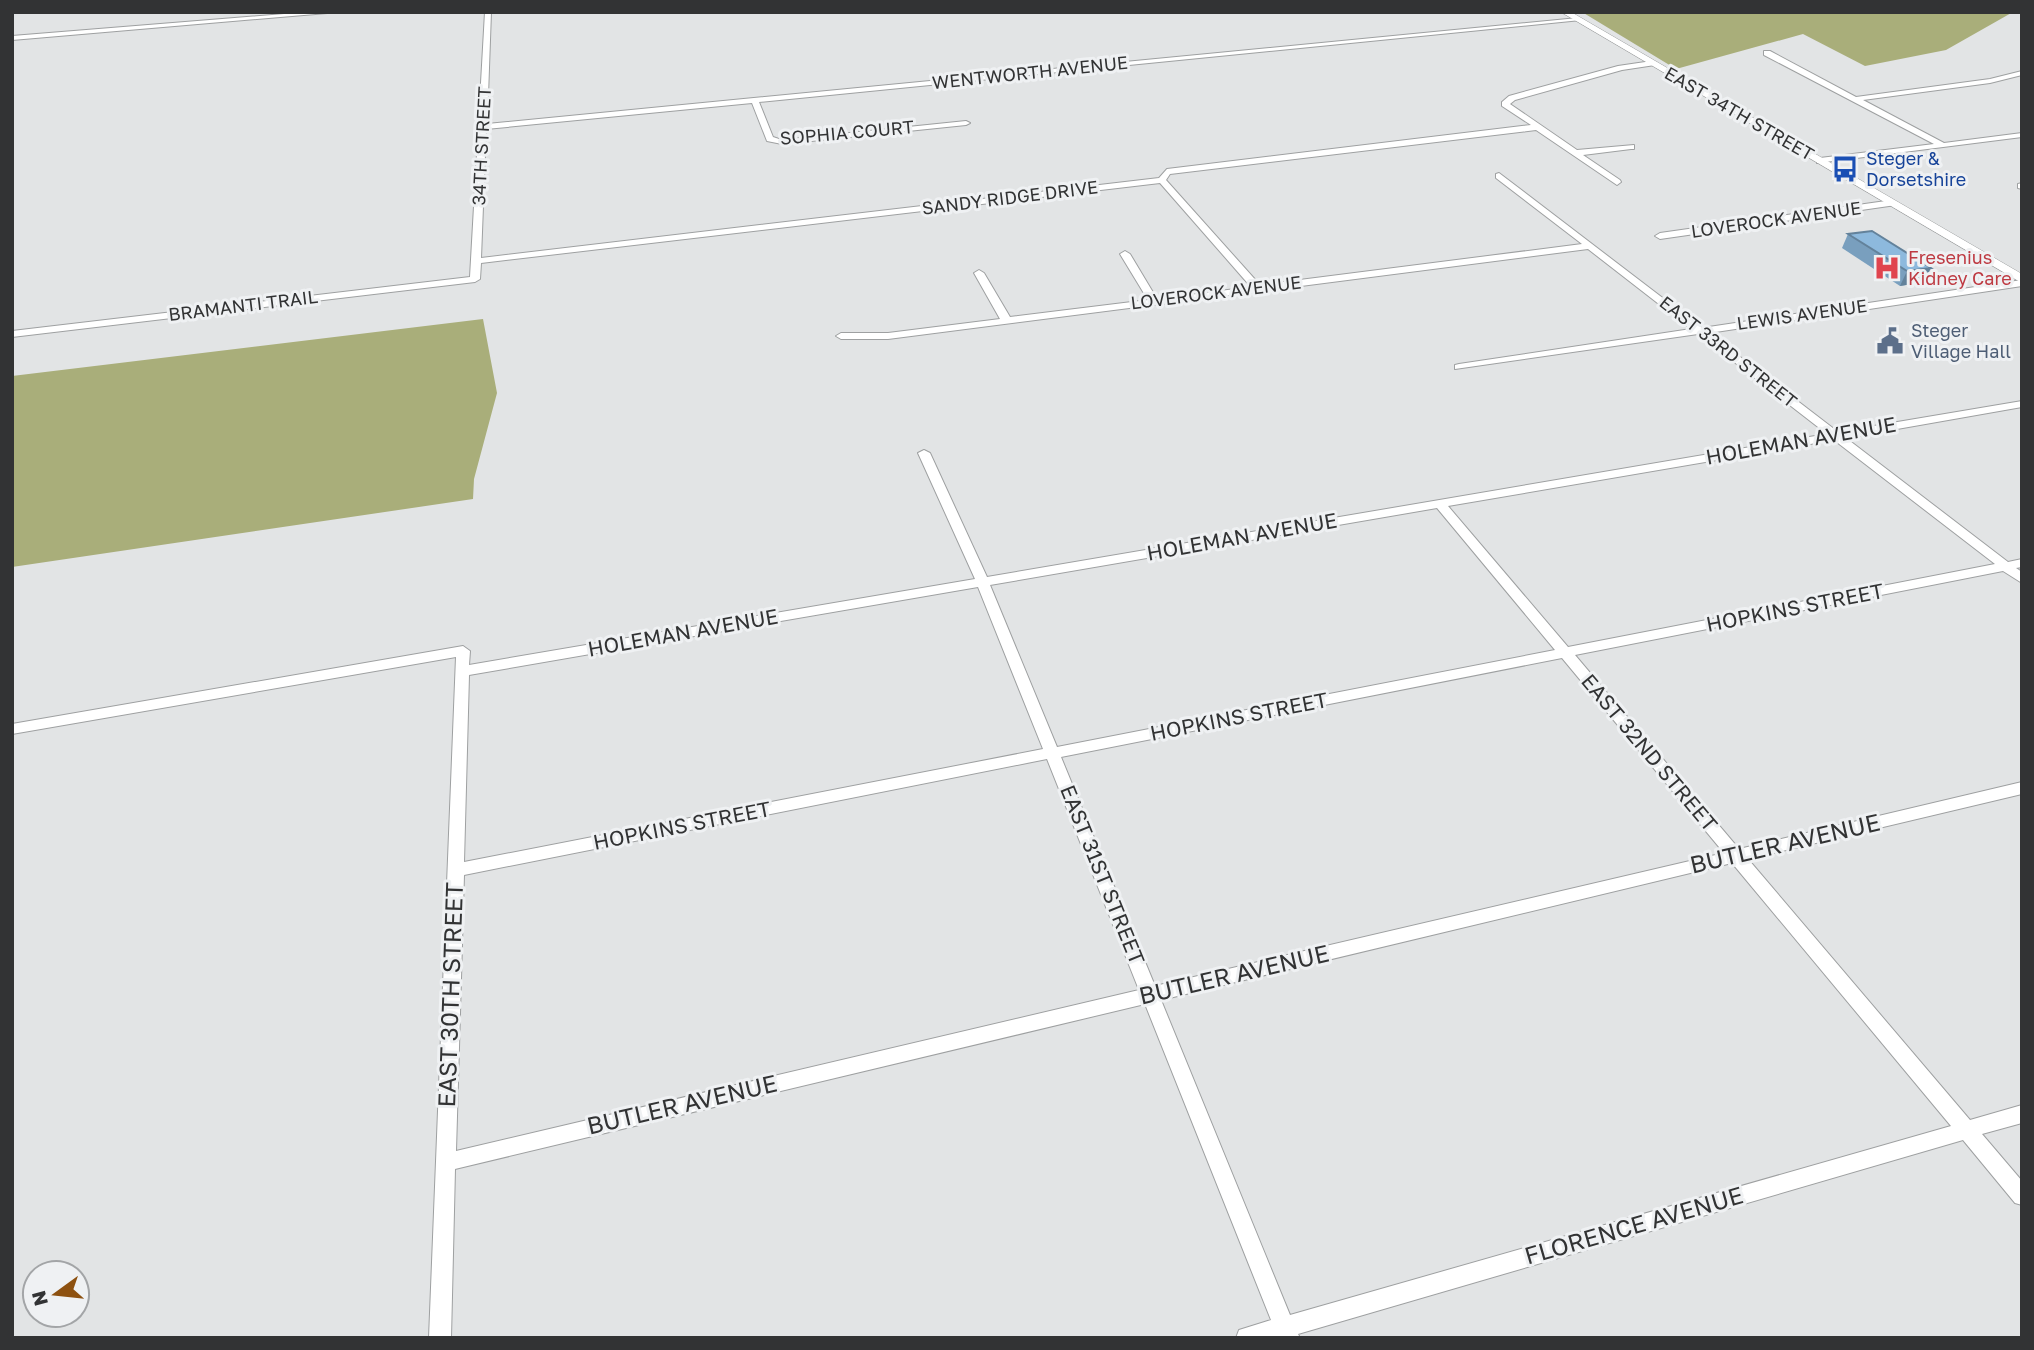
<svg xmlns="http://www.w3.org/2000/svg" width="2034" height="1350" viewBox="0 0 2034 1350" font-family="'Golos Text',sans-serif">
<style>
.forest{fill:#a9ae7a}
.lines{fill:none;stroke-linecap:round;stroke-linejoin:round}
.minor-casing{stroke:#9ea0a1;stroke-width:2}
.tertiary-casing{stroke:#9ea0a1;stroke-width:1}
.minor{fill:#fff;fill-rule:evenodd}
.tertiary{fill:#fff;fill-rule:evenodd}
.wall{fill:#799fbe}
.shaded-wall{fill:#63829b}
.building{fill:#8db9dd;stroke:#63829b;stroke-width:2}
.labels{text-anchor:middle;stroke-width:6;stroke-linejoin:round;paint-order:stroke}
.far-street-label{font-size:18px;fill:#323334;stroke:#eff1f3}
.far-transit-label{font-size:18px;fill:#164399;stroke:#eff1f3;text-anchor:start}
.far-health-label{font-size:18px;fill:#be3a42;stroke:#eff1f3;text-anchor:start}
.far-service-label{font-size:18px;fill:#4e5e75;stroke:#eff1f3;text-anchor:start}
.street-label{font-size:21px;fill:#323334;stroke:#eff1f3}
.near-street-label{font-size:24px;fill:#323334;stroke:#eff1f3}
</style>
<rect width="100%" height="100%" fill="#e2e4e5"/>
<path class="forest" d="M 1582,12 L 2013,12 L 1946,50 L 1865,66 L 1803,34 L 1676,69 Z
M 483,319 L 497,393 L 474,479 L 473,499 L 12,567 L 12,376 Z"/>
<g class="lines">
<g class="minor-casing">
<path id="minor" d="M 308,12 L 339,12 L 12,40 L 12,36 Z
M 485,12 L 491,12 L 487,124 L 1578,18 L 1581,20 L 759,102 L 773,137 L 782,140 L 966,121 L 970,123 L 966,125 L 782,144 L 767,141 L 752,103 L 486,129 L 481,258 L 1159,178 L 1167,169 L 1531,125 L 1502,106 L 1502,102 L 1509,96 L 1618,66 L 1652,61 L 1656,63 L 1655,65 L 1622,70 L 1515,100 L 1510,104 L 1577,150 L 1634,145 L 1634,149 L 1631,149 L 1583,155 L 1620,180 L 1621,182 L 1617,185 L 1536,130 L 1170,174 L 1166,180 L 1260,285 L 1582,244 L 1496,178 L 1496,174 L 1499,173 L 1702,328 L 2022,280 L 2022,286 L 1709,333 L 1838,432 L 2022,401 L 2022,407 L 1846,438 L 2008,562 L 2022,559 L 2022,567 L 2016,568 L 2022,572 L 2022,583 L 2003,571 L 1575,655 L 1739,849 L 2022,782 L 2022,794 L 1748,859 L 1970,1120 L 2022,1105 L 2022,1123 L 1982,1134 L 2022,1181 L 2022,1205 L 2015,1203 L 1963,1140 L 1298,1334 L 1300,1338 L 1236,1338 L 1239,1330 L 1271,1320 L 1145,1004 L 455,1169 L 451,1338 L 429,1338 L 456,657 L 12,734 L 12,724 L 463,646 L 470,651 L 469,665 L 975,579 L 918,453 L 924,450 L 930,453 L 987,577 L 1827,434 L 1698,334 L 1455,369 L 1455,365 L 1459,364 L 1691,329 L 1588,249 L 888,339 L 841,339 L 836,336 L 841,333 L 888,333 L 1000,319 L 974,273 L 979,270 L 984,273 L 1010,317 L 1148,300 L 1120,254 L 1125,251 L 1130,254 L 1157,299 L 1251,287 L 1160,183 L 481,263 L 480,279 L 475,282 L 12,337 L 12,331 L 470,277 ZM 1834,440 L 1995,564 L 1568,647 L 1448,506 ZM 1437,508 L 1555,650 L 1057,747 L 990,585 ZM 978,587 L 1043,749 L 464,862 L 469,675 ZM 1562,658 L 1724,853 L 1155,986 L 1061,757 ZM 1047,759 L 1139,990 L 456,1151 L 464,875 ZM 1732,863 L 1951,1126 L 1290,1315 L 1161,1000 Z
M 1764,51 L 1770,51 L 1856,97 L 1990,79 L 2022,71 L 2022,75 L 1990,83 L 1863,100 L 1944,143 L 2022,133 L 2022,137 L 1817,163 L 1817,159 L 1820,158 L 1934,144 L 1764,55 Z
M 2022,183 L 2022,189 L 2018,188 L 2018,184 Z
M 1893,200 L 1897,203 L 1896,205 L 1660,239 L 1655,236 L 1660,233 Z"/>
</g>
<g class="tertiary-casing">
<path id="tertiary" d="M 1561,12 L 1571,12 L 2022,274 L 2022,283 Z"/>
</g>
<use href="#minor" class="minor"/>
<use href="#tertiary" class="tertiary"/>
</g>
<path class="wall" d="M 1848,234 L 1924,282 L 1900,286 L 1842,248 Z"/>
<path class="shaded-wall" d="M 1931,268 L 1924,282 L 1900,286 L 1907,271 Z"/>
<path class="building" d="M 1872,231 L 1931,268 L 1907,271 L 1848,234 Z"/>
<defs>
<g id="bus-bare" transform="scale(2.1)"><path d="M-5-6H5V4H4V6H2V4H-2V6H-4V4H-5ZM-3.5-4V0h7V-4ZM-3.5 1.2v1.5H-2V1.2ZM2 1.2v1.5H3.5V1.2Z" fill="#1a4fb4" stroke="#eff1f3" stroke-width="2.5" paint-order="stroke"/></g>
<g id="hospital-bare" transform="scale(2.1)"><path d="M-5-5h3v3.5h4V-5h3V5h-3V1.5h-4V5h-3Z" fill="#e0444e" stroke="#eff1f3" stroke-width="2.5" paint-order="stroke"/></g>
<g id="civic-bare" transform="scale(2.1)"><path d="M-.6-6.5H3V-4.5H.6V-3L4-1V1h2V6H-6V1h2V-1L-.6-3ZM-1.2 2.5V6h2.4V2.5Z" fill="#5c6f8a" stroke="#eff1f3" stroke-width="2.5" paint-order="stroke"/></g>
</defs>
<g fill-rule="evenodd">
<use href="#bus-bare" x="1845" y="169"/>
<use href="#hospital-bare" x="1887" y="268"/>
<use href="#civic-bare" x="1890" y="341"/>
</g>
<g class="labels">
<g class="far-street-label">
<text transform="translate(1030 73) rotate(-6)" y="6">WENTWORTH AVENUE</text>
<text transform="translate(1739 114) rotate(30)" y="6">EAST 34TH STREET</text>
<text transform="translate(847 133) rotate(-5)" y="6">SOPHIA COURT</text>
<text transform="translate(482 146) rotate(-87)" y="6">34TH STREET</text>
<text transform="translate(1010 198) rotate(-7)" y="6">SANDY RIDGE DRIVE</text>
<text transform="translate(1776 220) rotate(-8)" y="6">LOVEROCK AVENUE</text>
<text transform="translate(1216 293) rotate(-7)" y="6">LOVEROCK AVENUE</text>
<text transform="translate(243 306) rotate(-7)" y="6">BRAMANTI TRAIL</text>
<text transform="translate(1802 315) rotate(-8)" y="6">LEWIS AVENUE</text>
<text transform="translate(1728 352) rotate(38)" y="6">EAST 33RD STREET</text>
</g>
<g class="far-transit-label">
<text x="1866" y="165">Steger &amp;<tspan x="1866" dy="21">Dorsetshire</tspan></text>
</g>
<g class="far-health-label">
<text x="1908" y="264">Fresenius<tspan x="1908" dy="21">Kidney Care</tspan></text>
</g>
<g class="far-service-label">
<text x="1911" y="337">Steger<tspan x="1911" dy="21">Village Hall</tspan></text>
</g>
<g class="street-label">
<text transform="translate(1801 441) rotate(-10)" y="7">HOLEMAN AVENUE</text>
<text transform="translate(1242 537) rotate(-10)" y="7">HOLEMAN AVENUE</text>
<text transform="translate(1795 608) rotate(-11)" y="7">HOPKINS STREET</text>
<text transform="translate(683 633) rotate(-10)" y="7">HOLEMAN AVENUE</text>
<text transform="translate(1239 717) rotate(-11)" y="7">HOPKINS STREET</text>
<text transform="translate(1649 753) rotate(50)" y="7">EAST 32ND STREET</text>
<text transform="translate(682 826) rotate(-11)" y="7">HOPKINS STREET</text>
<text transform="translate(1102 875) rotate(68)" y="7">EAST 31ST STREET</text>
</g>
<g class="near-street-label">
<text transform="translate(1785 844) rotate(-13)" y="8">BUTLER AVENUE</text>
<text transform="translate(1234 975) rotate(-13)" y="8">BUTLER AVENUE</text>
<text transform="translate(451 995) rotate(-88)" y="8">EAST 30TH STREET</text>
<text transform="translate(682 1105) rotate(-13)" y="8">BUTLER AVENUE</text>
<text transform="translate(1634 1226) rotate(-16)" y="8">FLORENCE AVENUE</text>
</g>
</g>
<rect width="2034" height="1350" fill="none" stroke="#323334" stroke-width="28"/>
<g transform="translate(56 1294) rotate(255)"><circle r="33" fill="#eff1f3" stroke="#a3a5a7" stroke-width="2"/>
<path d="M0-5L12 26L0 18L-12 26Z" fill="#8d5110"/>
<text y="-10" font-size="19" font-weight="bold" text-anchor="middle" fill="#323334">N</text>
</g>
</svg>
